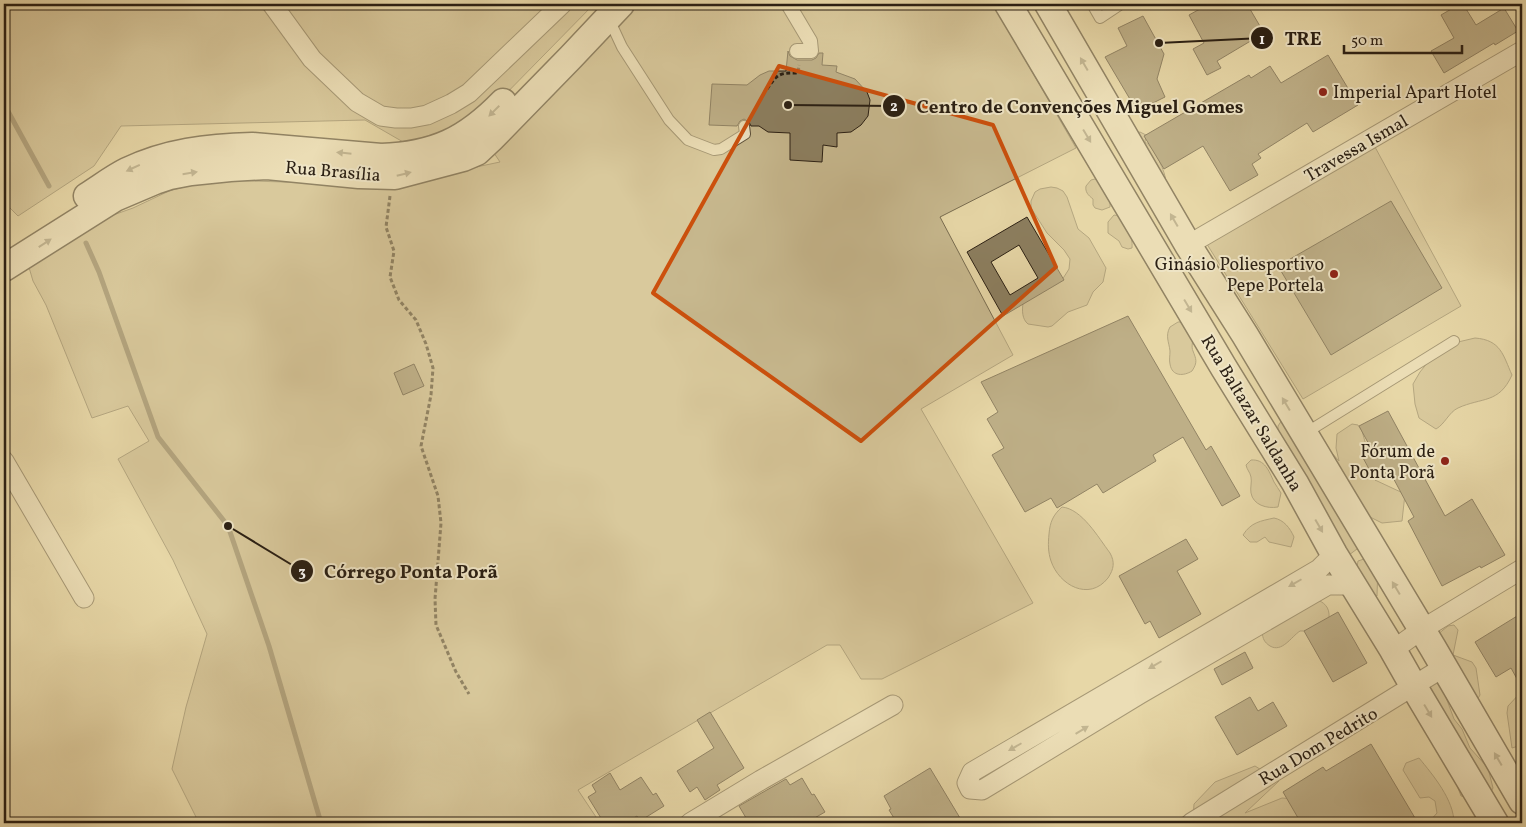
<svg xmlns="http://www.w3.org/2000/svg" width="1526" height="827" viewBox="0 0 1526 827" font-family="Vollkorn,serif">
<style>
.green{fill:#c7b88e;stroke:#786c50}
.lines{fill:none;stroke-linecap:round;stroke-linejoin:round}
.stream{stroke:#75684e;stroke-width:5}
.building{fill:#8c7f60;stroke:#2a1f13;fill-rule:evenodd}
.service-casing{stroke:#594d38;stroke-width:12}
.pedestrian-casing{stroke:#594d38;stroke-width:16}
.minor-casing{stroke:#594d38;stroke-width:21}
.secondary-casing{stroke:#2a1f13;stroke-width:29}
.path{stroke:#2a1f13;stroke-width:3;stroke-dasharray:4 2.5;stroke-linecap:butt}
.service{stroke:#efe5c6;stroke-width:10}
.pedestrian{stroke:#efe5c6;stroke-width:14}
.minor{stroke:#efe5c6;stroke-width:19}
.secondary{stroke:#efe5c6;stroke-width:26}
.oneway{fill:#968c75}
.marked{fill:none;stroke:#cc500d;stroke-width:4;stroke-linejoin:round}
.poi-dot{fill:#8f2418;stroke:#efe5c6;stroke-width:2}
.labels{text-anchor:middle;stroke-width:4;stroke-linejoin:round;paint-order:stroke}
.poi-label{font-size:18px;fill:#2a1f13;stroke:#efe5c6;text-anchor:end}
.street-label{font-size:18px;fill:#2a1f13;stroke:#efe5c6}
.leader{fill:none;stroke:#2a1f13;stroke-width:2}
.callout-dot{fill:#2a1f13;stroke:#efe5c6;stroke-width:2}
.mark-label{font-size:15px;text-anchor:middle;font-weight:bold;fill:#fff}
.callout-label{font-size:19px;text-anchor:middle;font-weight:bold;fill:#2a1f13;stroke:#efe5c6;stroke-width:4;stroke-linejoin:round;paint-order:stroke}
</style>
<rect width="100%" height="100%" fill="#e7d7a7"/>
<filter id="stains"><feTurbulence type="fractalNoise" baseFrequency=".004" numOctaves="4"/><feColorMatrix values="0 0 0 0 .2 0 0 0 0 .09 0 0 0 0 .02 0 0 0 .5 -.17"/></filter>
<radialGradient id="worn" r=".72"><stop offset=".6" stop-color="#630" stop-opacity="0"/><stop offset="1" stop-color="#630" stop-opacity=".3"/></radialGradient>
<path class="green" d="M 4,4 L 594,4 L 490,110 L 417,150 L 365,120 L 121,126 L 94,166 L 18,216 L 4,202 Z
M 637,4 L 993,4 L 1076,148 L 940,217 L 1013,355 L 921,409 L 1033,603 L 882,679 L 861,679 L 840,645 L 827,645 L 578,790 L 600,823 L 199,823 L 172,769 L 186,707 L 207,634 L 173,560 L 118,459 L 149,441 L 128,406 L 92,418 L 46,305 L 33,281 L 23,247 L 133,208 L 169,191 L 195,184 L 220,180 L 347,184 L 443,174 L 500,162 L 492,150 Z
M 1140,132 L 1146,135 L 1145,142 C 1154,147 1166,172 1166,183 L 1136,133 Z
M 1375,147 L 1461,306 L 1303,399 L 1205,241 Z
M 1095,179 L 1098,180 L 1110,200 L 1110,207 L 1102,210 L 1095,208 L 1093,205 L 1093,199 C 1088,195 1085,192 1086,186 L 1091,180 Z
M 1051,187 L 1057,188 L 1063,191 L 1067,197 L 1078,229 L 1089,238 L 1106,268 L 1103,282 L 1093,292 L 1087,305 L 1068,312 L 1052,326 L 1048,327 L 1028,324 C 1022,319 1022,311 1023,303 L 1062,280 L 1069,269 L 1070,259 L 1064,250 L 1047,233 L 1031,208 L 1031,201 L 1035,192 L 1040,189 Z
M 1114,215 C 1127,216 1133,237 1132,248 L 1128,249 L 1122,247 L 1119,241 L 1108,233 L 1108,222 Z
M 1178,322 L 1182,322 L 1193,337 C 1193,341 1191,347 1193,351 C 1196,359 1198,362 1192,371 C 1184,376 1172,377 1170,364 C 1169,360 1170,356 1170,351 C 1169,342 1165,336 1170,327 Z
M 1475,338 C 1501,340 1503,355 1512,375 C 1499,404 1482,397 1458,408 C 1449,412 1445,424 1436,429 L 1419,418 L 1415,404 L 1413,384 L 1420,372 L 1441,346 Z
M 1282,420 L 1323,443 L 1339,461 L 1336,448 L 1337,434 L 1352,424 L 1358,425 L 1362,431 L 1373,470 L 1377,476 L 1375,480 L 1405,494 L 1402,521 L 1382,523 L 1364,514 L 1361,546 L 1349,555 L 1278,442 L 1278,426 Z
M 1251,460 C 1265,459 1269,471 1274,482 C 1276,486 1279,489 1281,493 L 1278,507 C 1267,509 1253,505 1251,493 C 1250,488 1252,482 1251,477 C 1250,472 1247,470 1246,465 Z
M 1062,507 C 1082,509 1098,537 1110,553 C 1115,562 1114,569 1108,578 C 1089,602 1059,585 1051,561 C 1048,552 1048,544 1049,534 C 1050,522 1053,515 1062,507 Z
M 1274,518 C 1284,520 1290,528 1294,537 L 1291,547 L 1269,542 L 1265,537 L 1257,542 L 1250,542 L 1243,535 C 1251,522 1261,521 1274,518 Z
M 1367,558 L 1378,564 L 1377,596 L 1364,592 L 1356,573 L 1358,561 Z
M 1315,599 C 1324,602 1330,607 1329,618 L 1311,631 L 1300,631 C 1291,637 1282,653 1270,646 C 1264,642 1263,639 1262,632 Z
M 1454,625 L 1458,630 L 1453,655 L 1472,662 L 1476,668 L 1480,695 L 1473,707 L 1444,692 L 1454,719 L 1462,729 L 1470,748 L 1488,768 L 1493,788 L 1486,801 L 1461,796 L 1419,683 L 1432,679 L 1441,687 L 1432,639 L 1448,626 Z
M 1522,691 L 1522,745 L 1512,748 L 1507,713 L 1508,706 Z
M 1419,758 C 1433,775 1454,800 1454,823 L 1428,823 L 1437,813 L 1435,801 L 1429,797 L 1420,798 L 1403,770 L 1406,763 Z
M 1255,766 L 1279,781 L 1245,813 L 1282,798 L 1295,799 L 1298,818 L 1300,823 L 1197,823 L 1193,819 L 1194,804 L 1215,782 Z"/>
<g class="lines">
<path class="stream" d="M 4,104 L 49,186
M 86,243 L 99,272 L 158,437 L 228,526 L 269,646 L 321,823"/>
</g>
<path class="building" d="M 1209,4 L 1247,4 L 1264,33 L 1217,61 L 1221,68 L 1207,75 L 1193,49 L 1204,43 L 1189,15 Z
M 1460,4 L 1463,4 L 1476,25 L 1504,8 L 1518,31 L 1495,45 L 1494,43 L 1444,73 L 1431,51 L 1454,38 L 1441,15 Z
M 1143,16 L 1164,54 L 1157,79 L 1165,97 L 1137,111 L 1105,57 L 1127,46 L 1118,28 Z
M 788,51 L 790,56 L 797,60 L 812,60 L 816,58 L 819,53 L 823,53 L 822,65 L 837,66 L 836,72 L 855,79 L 867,92 L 870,100 L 868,116 L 861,125 L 851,132 L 837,133 L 837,147 L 823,145 L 822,162 L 790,160 L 790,133 L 768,132 L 759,126 L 751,126 L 749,122 L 744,119 L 740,121 L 737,126 L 709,125 L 712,84 L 747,85 L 760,75 L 769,71 L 786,71 Z
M 1328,55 L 1358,105 L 1313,132 L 1307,123 L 1258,154 L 1261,158 L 1252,164 L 1258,175 L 1230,191 L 1203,146 L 1164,169 L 1144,136 L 1249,75 L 1251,78 L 1270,66 L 1281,83 Z
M 1391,201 L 1442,288 L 1331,355 L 1278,266 Z
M 1027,217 L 1064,280 L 1003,316 L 967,252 ZM 1019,245 L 1038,278 L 1010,295 L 991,262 Z
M 1128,316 L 1206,450 L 1211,446 L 1240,496 L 1222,506 L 1183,437 L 1153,455 L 1156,461 L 1103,493 L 1097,484 L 1057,508 L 1051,498 L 1025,512 L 992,455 L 1004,448 L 987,419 L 998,412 L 981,382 Z
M 414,364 L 424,386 L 403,395 L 394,373 Z
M 1388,411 L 1445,516 L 1472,499 L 1505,555 L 1481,568 L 1480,566 L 1442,586 L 1408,521 L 1414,517 L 1390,472 L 1375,480 L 1362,456 L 1372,450 L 1359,426 Z
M 1186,539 L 1198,559 L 1177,571 L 1201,614 L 1159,638 L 1150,621 L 1145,624 L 1119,576 Z
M 1338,612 L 1367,663 L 1333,682 L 1304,631 Z
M 1522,613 L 1522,688 L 1511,668 L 1496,677 L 1475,642 Z
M 1245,652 L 1253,668 L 1222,685 L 1214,669 Z
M 1250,697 L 1258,711 L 1273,702 L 1287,726 L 1237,755 L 1215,717 Z
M 710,712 L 744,768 L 717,785 L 720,790 L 705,800 L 697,787 L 690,792 L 677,771 L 714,748 L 697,720 Z
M 1371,744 L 1415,818 L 1406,823 L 1301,823 L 1283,792 L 1323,767 L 1326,771 Z
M 930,768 L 963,823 L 897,823 L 889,810 L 891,809 L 884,796 Z
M 610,773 L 620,790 L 641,777 L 653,795 L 656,793 L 664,806 L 640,821 L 637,816 L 625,823 L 604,823 L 588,797 L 596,792 L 592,785 Z
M 802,778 L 812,795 L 814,794 L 825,812 L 806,823 L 749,823 L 739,806 L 786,779 L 790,785 Z"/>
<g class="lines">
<g class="service-casing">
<path id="service" d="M 1092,4 L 1100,18 L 1121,4
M 609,19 L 622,47 L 669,120 L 688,140 L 714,150 L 721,149 L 745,134 L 744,126
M 1304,434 L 1454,341"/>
</g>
<g class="pedestrian-casing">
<path id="pedestrian" d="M 788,4 L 810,41 L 811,51 L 797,51"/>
</g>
<g class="minor-casing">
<path id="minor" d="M 272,4 L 312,59 L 357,102 L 381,116 L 396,118 L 411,118 L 427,115 L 451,104 L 469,93 L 562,4
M 1188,245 L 1522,51
M 4,461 L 84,598
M 1334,554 L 1319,569 L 972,772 L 967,783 L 970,789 L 982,790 L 1140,694 L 1328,585 L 1353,585
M 1393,650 L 1421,630 L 1522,569
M 690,823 L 761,780 L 893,705
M 1191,823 L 1444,667"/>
</g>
<g class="secondary-casing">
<path id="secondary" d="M 1008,4 L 1224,368 L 1295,483 L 1334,554 L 1393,650 L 1414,687 L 1495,823
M 1048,4 L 1188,245 L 1245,335 L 1433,648 L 1522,801
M 87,196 C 100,188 113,178 127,171 C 166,152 208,147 252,146 L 381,157 C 435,155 466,140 503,102
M 4,268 L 115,198 L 155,181 L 170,176 L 191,172 L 230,168 L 267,166 L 359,175 L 395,176 L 463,158 L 477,152 L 492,138 L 571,57 L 621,4"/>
</g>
<path class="path" d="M 640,8 L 648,4
M 767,89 C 778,73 779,73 798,73 L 799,65
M 390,196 L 386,227 L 394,251 L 390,277 L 399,300 L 416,320 L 426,344 L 433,368 L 431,395 L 421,446 L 438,496 L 441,523 L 435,599 L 436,625 L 456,672 L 469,694"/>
<use href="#service" class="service"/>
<use href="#pedestrian" class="pedestrian"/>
<use href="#minor" class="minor"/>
<use href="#secondary" class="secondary"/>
</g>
<defs><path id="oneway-solid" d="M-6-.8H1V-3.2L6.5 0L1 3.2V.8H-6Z" transform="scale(1.25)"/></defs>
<g class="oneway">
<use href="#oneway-solid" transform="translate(1084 64) rotate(-120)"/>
<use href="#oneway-solid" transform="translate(494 111) rotate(135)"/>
<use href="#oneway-solid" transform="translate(1087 136) rotate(59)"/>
<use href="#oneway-solid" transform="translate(344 153) rotate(-174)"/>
<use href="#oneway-solid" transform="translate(133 168) rotate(155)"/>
<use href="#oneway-solid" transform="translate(190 173) rotate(-9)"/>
<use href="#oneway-solid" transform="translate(404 174) rotate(-14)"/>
<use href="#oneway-solid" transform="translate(1174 220) rotate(-120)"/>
<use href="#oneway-solid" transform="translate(45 243) rotate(-33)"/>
<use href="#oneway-solid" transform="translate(1188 306) rotate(59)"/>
<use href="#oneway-solid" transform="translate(1286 404) rotate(-121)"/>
<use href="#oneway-solid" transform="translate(1319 526) rotate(60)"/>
<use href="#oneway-solid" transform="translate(1295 583) rotate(150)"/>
<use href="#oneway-solid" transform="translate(1396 588) rotate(-121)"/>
<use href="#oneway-solid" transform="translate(1155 665) rotate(150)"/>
<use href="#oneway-solid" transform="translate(1428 711) rotate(59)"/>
<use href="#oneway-solid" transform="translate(1082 730) rotate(-31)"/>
<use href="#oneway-solid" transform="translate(1015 747) rotate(150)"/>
<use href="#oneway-solid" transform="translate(1498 759) rotate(-120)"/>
</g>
<path d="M0 0H1526V827H0ZM 779,66 L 993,125 L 1056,267 L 861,441 L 653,293 Z" fill="#e7d7a7" fill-opacity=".55" fill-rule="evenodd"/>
<path class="marked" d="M 779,66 L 993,125 L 1056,267 L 861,441 L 653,293 Z"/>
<g class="poi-dot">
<circle cx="1323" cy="92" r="5"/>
<circle cx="1334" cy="274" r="5"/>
<circle cx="1445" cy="461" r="5"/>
</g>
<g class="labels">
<g class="poi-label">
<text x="1333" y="98" text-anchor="start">Imperial Apart Hotel</text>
<text x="1324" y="270">Ginásio Poliesportivo<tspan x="1324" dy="21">Pepe Portela</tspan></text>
<text x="1435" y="457">Fórum de<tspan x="1435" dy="21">Ponta Porã</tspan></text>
</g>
<g class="street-label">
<text transform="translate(1356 148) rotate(-30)" y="6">Travessa Ismal</text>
<text transform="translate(333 171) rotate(5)" y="6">Rua Brasília</text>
<text transform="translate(1252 413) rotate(59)" y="6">Rua Baltazar Saldanha</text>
<text transform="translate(1318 746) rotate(-31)" y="6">Rua Dom Pedrito</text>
</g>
</g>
<path class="leader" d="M1159 43L1262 38M788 105L894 106M228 526L302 571"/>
<g class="callout-dot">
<circle cx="1159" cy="43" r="5"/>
<circle cx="788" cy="105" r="5"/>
<circle cx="228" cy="526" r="5"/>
<circle cx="1262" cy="38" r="12"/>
<circle cx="894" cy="106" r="12"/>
<circle cx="302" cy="571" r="12"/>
</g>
<g class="mark-label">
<text x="1262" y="44">1</text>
<text x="894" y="111">2</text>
<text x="302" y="576">3</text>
</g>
<g class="callout-label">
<text x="1303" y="45">TRE</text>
<text x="1080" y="113">Centro de Convenções Miguel Gomes</text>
<text x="411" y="578">Córrego Ponta Porã</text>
</g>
<rect width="1526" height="827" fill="none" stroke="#e7d7a7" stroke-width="20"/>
<rect x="5" y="5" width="1516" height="817" fill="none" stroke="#2a1f13" stroke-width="2.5"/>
<rect x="10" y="10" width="1506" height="807" fill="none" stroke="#2a1f13"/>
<path d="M1344 45v8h118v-8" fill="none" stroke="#2a1f13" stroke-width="2.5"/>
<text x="1351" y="45" font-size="15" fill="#2a1f13" stroke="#efe5c6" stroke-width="4" paint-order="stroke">50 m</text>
<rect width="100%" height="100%" filter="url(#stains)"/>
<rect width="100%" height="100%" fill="url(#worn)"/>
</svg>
